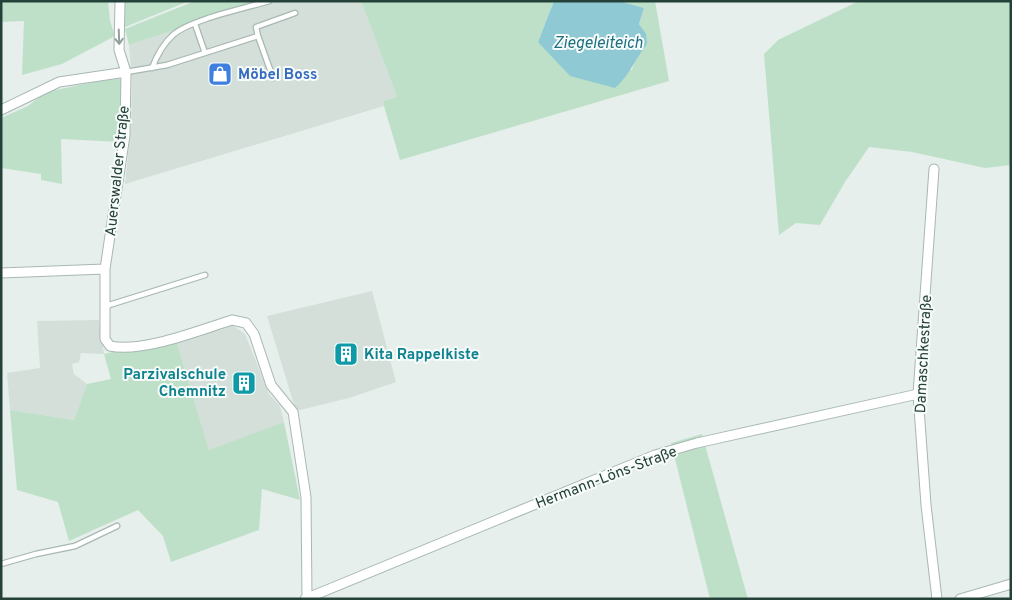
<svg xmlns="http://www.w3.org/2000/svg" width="1012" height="600" viewBox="0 0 1012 600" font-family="Overpass,sans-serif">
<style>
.built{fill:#d4dfda}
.green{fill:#bfe0c8}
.water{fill:#8ec9d4}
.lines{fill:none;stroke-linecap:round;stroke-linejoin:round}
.service-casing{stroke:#a8b8b2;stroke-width:7}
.minor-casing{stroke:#a8b8b2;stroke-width:11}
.service{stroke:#fff;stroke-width:4.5}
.minor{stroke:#fff;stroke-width:9}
.oneway{stroke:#92a09c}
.labels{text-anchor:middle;stroke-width:4;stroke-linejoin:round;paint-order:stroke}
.shop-label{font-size:15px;font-weight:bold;fill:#366cbe;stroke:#f7fbf9;text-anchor:start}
.street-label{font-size:15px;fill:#24423a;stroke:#f7fbf9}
.culture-label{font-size:15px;font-weight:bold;fill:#0d838f;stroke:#f7fbf9;text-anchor:start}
.water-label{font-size:16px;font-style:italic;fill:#1c6f80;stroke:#f7fbf9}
</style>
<rect width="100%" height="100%" fill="#e6efeb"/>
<path class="built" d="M 263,1 L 361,1 L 397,97 L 385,101 L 384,106 L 125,184 L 131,127 L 132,82 L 129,45 Z
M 372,291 L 396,382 L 349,398 L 296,411 L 267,316 Z
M 99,320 L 104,354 L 81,353 L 79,362 L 72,364 L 74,374 L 87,384 L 74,420 L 10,410 L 7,373 L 40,368 L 37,321 Z
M 232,325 L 245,334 L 269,394 L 280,406 L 284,422 L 209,451 L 175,337 Z"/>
<path class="green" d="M 1,1 L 108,1 L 110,21 L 115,36 L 62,64 L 22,75 L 24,21 L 1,22 Z
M 125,1 L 189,1 L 125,27 Z
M 195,1 L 263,1 L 129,45 L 125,29 Z
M 361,1 L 554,1 L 538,42 L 632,70 C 637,48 655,48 639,24 L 644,8 L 619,1 L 655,1 L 669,81 L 400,160 L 384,106 L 384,101 L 397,97 Z
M 859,1 L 1011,1 L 1011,165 L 985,168 L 912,152 L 869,147 L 845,182 L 820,225 L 796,223 L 779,235 L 764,54 L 778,40 Z
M 117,77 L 123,81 L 121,142 L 61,139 L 62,184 L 41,180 L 41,174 L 1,168 L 1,118 L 28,106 L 46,92 Z
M 175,337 L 209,450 L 284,422 L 300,500 L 262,489 L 259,530 L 171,562 L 163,536 L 138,510 L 69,541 L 58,502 L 17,490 L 10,410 L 74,420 L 87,384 L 111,379 L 104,354 Z
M 702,434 L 748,599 L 710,599 L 671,443 Z"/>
<path class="water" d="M 554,1 L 619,1 L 644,8 L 639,24 L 646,34 L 647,44 C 635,59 630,75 615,88 L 570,76 L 538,42 Z"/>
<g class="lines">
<g class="service-casing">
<path id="service" d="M 195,24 L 205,53
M 258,36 L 273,78
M 152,68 C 157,55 163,44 173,35 C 189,20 246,8 269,1
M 126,72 L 167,65 L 258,36 L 256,27 L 295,13
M 106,306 L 205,275
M 1,564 L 36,554 L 75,546 L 117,526"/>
</g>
<g class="minor-casing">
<path id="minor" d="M 120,1 L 119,50 L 126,72 L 125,135 L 105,269 L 105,339 L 110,346 C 143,353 199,330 232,320 L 246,323 L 254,334 L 271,385 L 293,412 L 306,497 L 307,599
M 1,110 L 59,82 L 126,72
M 934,169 L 918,394 L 926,505 L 937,599
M 1,273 L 105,269
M 305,599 L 655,455 L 697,443 L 918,394
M 960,599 L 1011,584"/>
</g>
<use href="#service" class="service"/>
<use href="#minor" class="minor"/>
</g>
<defs><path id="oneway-shaft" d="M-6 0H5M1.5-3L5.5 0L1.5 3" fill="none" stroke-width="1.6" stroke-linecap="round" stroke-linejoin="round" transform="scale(1.25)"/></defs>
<use class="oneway" href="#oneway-shaft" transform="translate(119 37) rotate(88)"/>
<defs>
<g id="shop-square" transform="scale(1.25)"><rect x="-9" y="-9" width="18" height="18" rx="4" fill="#3f7fe0" stroke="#f7fbf9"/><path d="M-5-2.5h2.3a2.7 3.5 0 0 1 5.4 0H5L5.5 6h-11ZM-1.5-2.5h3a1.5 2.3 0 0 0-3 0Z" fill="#fff"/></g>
<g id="building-square" transform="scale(1.25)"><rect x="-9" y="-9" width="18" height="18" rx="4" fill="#0f9aa8" stroke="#f7fbf9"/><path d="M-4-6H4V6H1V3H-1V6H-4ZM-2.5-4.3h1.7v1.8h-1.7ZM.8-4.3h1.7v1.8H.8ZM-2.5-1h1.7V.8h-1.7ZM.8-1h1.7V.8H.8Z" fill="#fff"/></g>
</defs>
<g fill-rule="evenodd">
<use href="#shop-square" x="220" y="74"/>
<use href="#building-square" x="346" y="354"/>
<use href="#building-square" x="244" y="383"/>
</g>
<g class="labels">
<g class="shop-label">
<text x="238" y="79">Möbel Boss</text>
</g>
<g class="street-label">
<text transform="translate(117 171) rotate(-84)" y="5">Auerswalder Straße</text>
<text transform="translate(923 354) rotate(-87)" y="5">Damaschkestraße</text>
<text transform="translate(606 477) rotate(-21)" y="5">Hermann-Löns-Straße</text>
</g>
<g class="culture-label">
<text x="364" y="359">Kita Rappelkiste</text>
<text x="226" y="379" text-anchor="end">Parzivalschule<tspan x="226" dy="17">Chemnitz</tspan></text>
</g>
<g class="water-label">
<text x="598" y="48">Ziegeleiteich</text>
</g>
</g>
<rect width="1012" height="600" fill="none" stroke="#24423a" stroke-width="5"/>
</svg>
